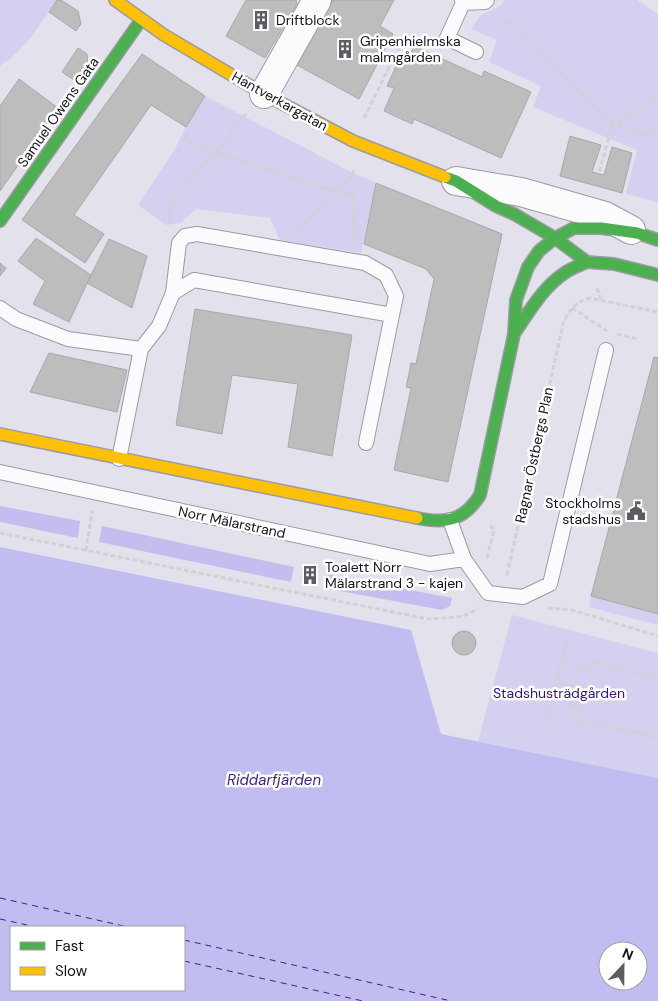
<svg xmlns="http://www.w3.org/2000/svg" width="658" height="1001" viewBox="0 0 658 1001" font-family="'DM Sans',sans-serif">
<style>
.green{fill:#d3d0f0}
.forest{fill:#c3bdf0}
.water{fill:#c2bdf0;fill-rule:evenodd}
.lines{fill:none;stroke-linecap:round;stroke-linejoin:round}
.ferry{stroke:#3d2383;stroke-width:1;stroke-dasharray:6 5;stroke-linecap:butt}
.building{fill:#bebcbd;stroke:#a9a8a9}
.lane-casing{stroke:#9b9ba2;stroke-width:16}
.street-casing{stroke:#9b9ba2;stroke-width:30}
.fast-casing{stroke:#9b9ba2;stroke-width:14}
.slow-casing{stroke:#9b9ba2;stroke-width:14}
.path{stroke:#d2d2d4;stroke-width:3;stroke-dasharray:5 2.5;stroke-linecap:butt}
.lane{stroke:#fbfafc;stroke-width:14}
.street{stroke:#fbfafc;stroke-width:28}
.fast{stroke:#4caf50;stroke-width:11}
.slow{stroke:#ffc107;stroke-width:11}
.labels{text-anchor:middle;stroke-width:5;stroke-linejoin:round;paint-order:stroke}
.poi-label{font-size:14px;fill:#14141a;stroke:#fff;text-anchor:start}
.street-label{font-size:14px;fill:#14141a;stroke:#fff}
.park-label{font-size:14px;fill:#331577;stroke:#fff}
.water-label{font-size:15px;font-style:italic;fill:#3d2383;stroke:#fff}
</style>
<rect width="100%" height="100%" fill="#e2e1ec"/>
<path class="green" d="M 0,0 L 57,0 C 41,23 25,50 0,66 Z
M 505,0 L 637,0 L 658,14 L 658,202 L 626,194 L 637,150 L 533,107 L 541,86 L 489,62 L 497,40 L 471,29 L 481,15 L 500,6 Z
M 205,96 L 353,173 L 376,183 L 361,253 L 280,240 L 270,218 L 196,209 L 181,223 L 166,225 L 138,205 L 175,149 L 186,127 Z
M 591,596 L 658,614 L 658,625 L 589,607 Z
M 512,615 L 658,653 L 658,778 L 478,741 Z"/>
<path class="forest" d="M 0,506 L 80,521 L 78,538 L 0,522 Z
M 102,526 L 294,567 L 291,582 L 99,542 Z
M 327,574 L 452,598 L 450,606 L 442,610 L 324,588 Z"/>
<path class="water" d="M 0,547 L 411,630 L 441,734 L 658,778 L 658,1001 L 0,1001 ZM 11,927 L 184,927 L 184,990 L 11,990 ZM 608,951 L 638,951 L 638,981 L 608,981 Z"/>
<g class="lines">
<path class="ferry" d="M 0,898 L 128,927
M 0,919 L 36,927
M 184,940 L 451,1001
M 184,961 L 363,1001"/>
</g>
<path class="building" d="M 57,0 L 61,0 L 78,11 L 81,24 L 76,31 L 49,12 Z
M 246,0 L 296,0 L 297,4 L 265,58 L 226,36 Z
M 333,0 L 394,0 L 380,26 L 393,34 L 359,99 L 297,65 Z
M 414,46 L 482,77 L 484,71 L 531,92 L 501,158 L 414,119 L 412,124 L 384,111 L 394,88 L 387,86 L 397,64 L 404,67 Z
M 78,48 L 87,54 L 88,66 L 77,82 L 62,72 Z
M 142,54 L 205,96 L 186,127 L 151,105 L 74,215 L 104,234 L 85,263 L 22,220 Z
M 19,79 L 58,108 L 0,191 L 0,106 Z
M 570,136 L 601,145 L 592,172 L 604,175 L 612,147 L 632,153 L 622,193 L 560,176 Z
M 376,183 L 502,234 L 448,482 L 394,470 L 411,388 L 406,387 L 409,374 L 411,363 L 416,364 L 434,279 L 426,269 L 364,244 Z
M 36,238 L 91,275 L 69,322 L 33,304 L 45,281 L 18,261 Z
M 109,239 L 147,256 L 132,308 L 87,283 Z
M 0,263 L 6,268 L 0,276 Z
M 195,309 L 352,335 L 332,456 L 288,447 L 298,384 L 232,375 L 222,434 L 176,425 Z
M 49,353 L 127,370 L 117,412 L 30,392 Z
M 654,357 L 658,358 L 658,614 L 591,596 Z
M 303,570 L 317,574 L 316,581 L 302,577 Z
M452 643a12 12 0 1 1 24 0a12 12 0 1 1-24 0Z"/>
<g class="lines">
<g class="lane-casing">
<path id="lane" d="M 462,0 L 463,3 L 485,2 L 487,0
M 463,3 L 447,38 L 476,52
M 173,293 L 179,243 L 185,236 L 197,234 L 365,263 L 386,275 L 396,296 L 392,315
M 0,308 L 16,319 L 68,339 L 141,349 L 159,326 L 173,293 L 194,280 L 392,315 L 366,443
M 119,459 L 141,349
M 0,472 L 430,564 L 464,559
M 450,520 L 464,559 L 488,593 L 523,597 L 550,584 L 606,350"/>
</g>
<g class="street-casing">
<path id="street" d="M 264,94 L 317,0
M 456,181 L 521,192 L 605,216 L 631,230"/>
</g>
<g class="fast-casing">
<path id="fast" d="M 445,177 L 456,181 L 496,206 L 514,214 L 555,238 L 587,262 L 614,264 L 658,275
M 0,221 L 141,20
M 516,331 C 530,310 544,286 566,272 C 572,268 580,265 587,262
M 417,518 C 445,524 464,521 480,495 L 514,334 L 516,300 L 528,267 L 539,251 L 555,238 L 574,228 L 601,228 L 637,233 L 658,240"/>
</g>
<g class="slow-casing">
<path id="slow" d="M 115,0 L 164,35 L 264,94 L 353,141 L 445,177
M 0,434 L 417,518"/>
</g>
<path class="path" d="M 499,15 L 613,123 L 599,172
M 658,93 L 629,116 L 613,123 L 644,134 L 658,132
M 364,118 L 402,41 L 430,39
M 181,138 L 215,153 L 353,197
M 171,224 L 169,218 L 171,201 L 215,153 L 246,114
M 297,231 L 334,191 L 351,177
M 354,242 L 354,220 L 351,177 L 355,169
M 597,288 L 601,299
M 572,308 L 607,331
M 617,334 L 638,339
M 0,533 L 428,619 C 442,617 467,620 477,608
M 86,551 L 92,511
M 487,558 L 494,530 L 490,525
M 507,575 L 564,320 C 571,309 576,302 589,298 L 658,312
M 433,584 L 461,590
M 548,608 L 572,610 L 658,636
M 567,641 L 556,682 L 574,686
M 658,680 L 593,660 L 590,672 L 578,669 L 569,705 L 579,707 L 576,721 L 658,737
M 544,728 L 556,682"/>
<use href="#lane" class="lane"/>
<use href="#street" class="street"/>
<use href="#fast" class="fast"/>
<use href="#slow" class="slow"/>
</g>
<defs>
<g id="building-bare" transform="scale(1.5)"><path d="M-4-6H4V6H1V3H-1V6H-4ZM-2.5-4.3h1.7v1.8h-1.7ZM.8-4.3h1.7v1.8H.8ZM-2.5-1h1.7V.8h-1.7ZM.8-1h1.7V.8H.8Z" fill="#5c5c64" stroke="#fff" stroke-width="2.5" paint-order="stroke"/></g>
<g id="civic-bare" transform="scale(1.5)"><path d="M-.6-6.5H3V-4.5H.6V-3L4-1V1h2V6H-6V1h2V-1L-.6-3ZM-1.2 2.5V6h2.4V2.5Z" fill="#5c5c64" stroke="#fff" stroke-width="2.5" paint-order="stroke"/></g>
</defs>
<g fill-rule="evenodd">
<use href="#building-bare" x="261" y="20"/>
<use href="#building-bare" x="345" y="49"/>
<use href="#civic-bare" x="636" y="511"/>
<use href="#building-bare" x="310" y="575"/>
</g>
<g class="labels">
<g class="poi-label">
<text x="276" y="25">Driftblock</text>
<text x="360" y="46">Gripenhielmska<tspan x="360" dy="16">malmgården</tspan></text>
<text x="621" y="508" text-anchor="end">Stockholms<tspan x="621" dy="16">stadshus</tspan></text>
<text x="325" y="572">Toalett Norr<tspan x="325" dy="16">Mälarstrand 3 - kajen</tspan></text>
</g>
<g class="street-label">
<text transform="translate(280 101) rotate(29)" y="5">Hantverkargatan</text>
<text transform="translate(58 112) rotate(-55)" y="5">Samuel Owens Gata</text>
<text transform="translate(534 455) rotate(-78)" y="5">Ragnar Östbergs Plan</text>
<text transform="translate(232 522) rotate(12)" y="5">Norr Mälarstrand</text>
</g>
<g class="park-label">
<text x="559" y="698">Stadshusträdgården</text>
</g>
<g class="water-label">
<text x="274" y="785">Riddarfjärden</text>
</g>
</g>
<rect x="10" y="926" width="175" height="65" fill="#ffffff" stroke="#a1a1a3"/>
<rect x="20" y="942" width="25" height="8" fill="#4caf50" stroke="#a1a1a3"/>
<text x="55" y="951" font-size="15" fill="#14141a">Fast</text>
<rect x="20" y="967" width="25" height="8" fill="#ffc107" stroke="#a1a1a3"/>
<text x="55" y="976" font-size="15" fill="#14141a">Slow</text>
<g transform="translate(623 966) rotate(22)"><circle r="24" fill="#ffffff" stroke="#a1a1a3"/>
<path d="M0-4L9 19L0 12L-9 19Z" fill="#5c5c64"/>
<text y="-8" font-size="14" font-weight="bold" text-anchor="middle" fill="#14141a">N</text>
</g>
</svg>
